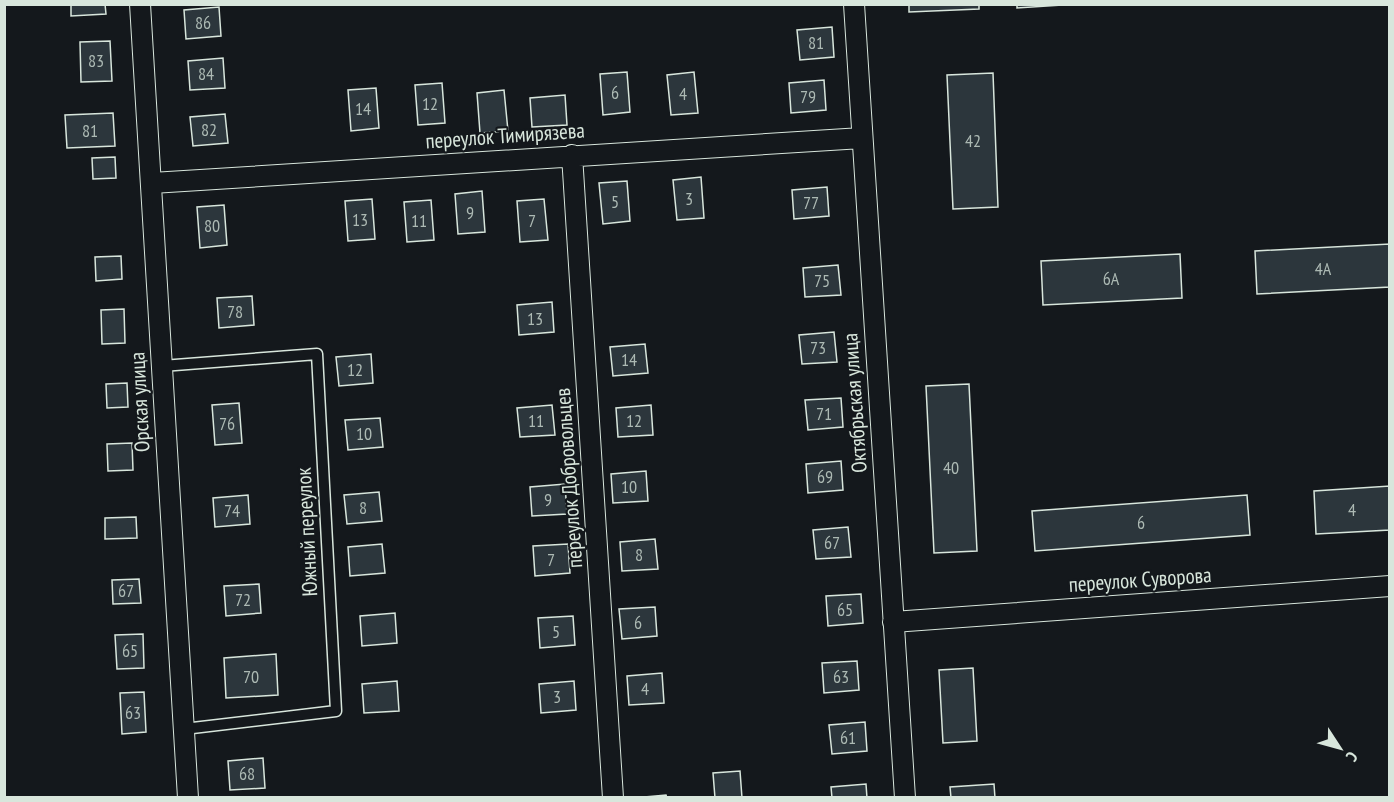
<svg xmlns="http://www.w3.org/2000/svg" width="1394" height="802" viewBox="0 0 1394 802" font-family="'PT Sans Narrow',sans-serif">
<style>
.building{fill:#2c363c;stroke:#d8e6dc;stroke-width:1.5}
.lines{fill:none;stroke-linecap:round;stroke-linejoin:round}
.service-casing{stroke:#d8e6dc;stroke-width:13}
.minor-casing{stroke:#d8e6dc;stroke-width:22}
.service{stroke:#14181c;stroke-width:10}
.minor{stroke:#14181c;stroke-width:20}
.labels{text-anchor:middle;stroke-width:4.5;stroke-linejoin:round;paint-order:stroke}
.number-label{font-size:18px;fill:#adbab4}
.street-label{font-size:21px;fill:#d8e6dc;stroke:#14181c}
</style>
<rect width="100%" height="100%" fill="#14181c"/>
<path class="building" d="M 71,4 L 105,4 L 106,14 L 71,16 Z
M 909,4 L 979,4 L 979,9 L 909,12 Z
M 1017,4 L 1078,4 L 1017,8 Z
M 219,7 L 221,36 L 186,39 L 184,10 Z
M 832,27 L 834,57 L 800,60 L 797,30 Z
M 110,41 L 112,81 L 81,82 L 80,42 Z
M 223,58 L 225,88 L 190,90 L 188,61 Z
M 627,72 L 630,112 L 603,115 L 600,74 Z
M 694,72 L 698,113 L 671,115 L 667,75 Z
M 993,73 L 998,207 L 953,209 L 947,75 Z
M 824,80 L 826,110 L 791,113 L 789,83 Z
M 442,83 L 445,123 L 418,125 L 415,85 Z
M 376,88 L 379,128 L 351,131 L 348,90 Z
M 504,90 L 508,131 L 480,133 L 477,93 Z
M 565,95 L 567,125 L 532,127 L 530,98 Z
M 113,113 L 115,146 L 67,148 L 65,115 Z
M 225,114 L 228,143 L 193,146 L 190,117 Z
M 115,157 L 116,178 L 93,179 L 92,158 Z
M 701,177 L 704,218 L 677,220 L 673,180 Z
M 627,181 L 630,221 L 603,224 L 599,183 Z
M 827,187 L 829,216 L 794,219 L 792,190 Z
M 482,191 L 485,232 L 458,234 L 455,194 Z
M 372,199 L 375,239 L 348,241 L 345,201 Z
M 544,199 L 548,240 L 520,242 L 517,201 Z
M 431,200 L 434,240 L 407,242 L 404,202 Z
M 224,205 L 227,245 L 200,248 L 197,207 Z
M 1390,244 L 1390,287 L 1257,294 L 1255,251 Z
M 1180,254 L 1182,298 L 1043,305 L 1041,261 Z
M 121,256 L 122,279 L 96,281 L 95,257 Z
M 838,265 L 841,295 L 805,297 L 803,268 Z
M 252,296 L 254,325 L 219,328 L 217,298 Z
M 552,302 L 554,332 L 519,335 L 517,305 Z
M 124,309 L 125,343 L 102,344 L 101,310 Z
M 834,332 L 837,362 L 802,364 L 799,335 Z
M 645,344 L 648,373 L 613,376 L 610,347 Z
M 371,354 L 373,383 L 339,386 L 336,357 Z
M 127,383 L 128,407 L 107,408 L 106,384 Z
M 969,384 L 977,551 L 934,553 L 926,386 Z
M 841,398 L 843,427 L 808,430 L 805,400 Z
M 239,403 L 242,443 L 215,445 L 212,405 Z
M 552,405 L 555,435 L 520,437 L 517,408 Z
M 651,405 L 653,435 L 618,437 L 616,408 Z
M 380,418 L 383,447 L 348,450 L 345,420 Z
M 132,443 L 133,470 L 108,471 L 107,444 Z
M 841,461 L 843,490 L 808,493 L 806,464 Z
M 646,471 L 648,501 L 613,503 L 611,474 Z
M 565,484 L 567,514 L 532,516 L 530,487 Z
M 1390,486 L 1390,530 L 1316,534 L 1314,491 Z
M 379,492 L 382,521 L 347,524 L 344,495 Z
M 248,495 L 250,524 L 215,527 L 213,498 Z
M 1247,495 L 1250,535 L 1035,551 L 1032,511 Z
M 136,517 L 137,538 L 105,539 L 105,518 Z
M 848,527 L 851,557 L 816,559 L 813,530 Z
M 655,539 L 658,569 L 622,571 L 620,542 Z
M 382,544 L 385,573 L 350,576 L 348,547 Z
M 568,544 L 570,573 L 535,576 L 533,546 Z
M 139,579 L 141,603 L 113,604 L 112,580 Z
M 259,584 L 261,613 L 226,616 L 224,586 Z
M 861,594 L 863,623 L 828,626 L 826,596 Z
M 655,607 L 657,636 L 622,639 L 619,609 Z
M 395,613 L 397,643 L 362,646 L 360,616 Z
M 573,616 L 575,645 L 540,648 L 538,618 Z
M 143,634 L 144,668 L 117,669 L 115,635 Z
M 276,654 L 278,695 L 226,698 L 224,658 Z
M 857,661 L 859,690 L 824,693 L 822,663 Z
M 973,668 L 977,741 L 943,743 L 939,670 Z
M 662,673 L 664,703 L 629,705 L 627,676 Z
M 397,681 L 399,711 L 364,713 L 362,684 Z
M 574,681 L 576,710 L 541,713 L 539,684 Z
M 144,692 L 146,732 L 122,734 L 120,693 Z
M 865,722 L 867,751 L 832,754 L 829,725 Z
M 263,758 L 265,788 L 230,790 L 228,761 Z
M 740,771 L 742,798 L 715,798 L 713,773 Z
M 866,784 L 867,798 L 832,798 L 831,787 Z
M 994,784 L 995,798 L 951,798 L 950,787 Z
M 666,795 L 667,798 L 633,798 Z"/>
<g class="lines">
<g class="service-casing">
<path id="service" d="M 162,366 L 317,354 L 336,711 L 184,729"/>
</g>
<g class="minor-casing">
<path id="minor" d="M 140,4 L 188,798
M 854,4 L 905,798
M 572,155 L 613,798
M 152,183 L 862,138
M 893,622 L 1390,586"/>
</g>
<use href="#service" class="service"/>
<use href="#minor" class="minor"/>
</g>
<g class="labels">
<g class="number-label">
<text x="203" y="29">86</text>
<text x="816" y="49">81</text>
<text x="96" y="67">83</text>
<text x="206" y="80">84</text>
<text x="615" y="99">6</text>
<text x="683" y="100">4</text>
<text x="808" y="103">79</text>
<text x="430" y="110">12</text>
<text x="363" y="115">14</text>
<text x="209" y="136">82</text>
<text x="90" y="137">81</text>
<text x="973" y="147">42</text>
<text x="689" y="205">3</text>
<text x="615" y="208">5</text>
<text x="811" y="209">77</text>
<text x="470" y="219">9</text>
<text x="360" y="226">13</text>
<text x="419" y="227">11</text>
<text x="532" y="227">7</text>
<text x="212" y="232">80</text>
<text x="1323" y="275">4А</text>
<text x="1111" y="285">6А</text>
<text x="822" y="287">75</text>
<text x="235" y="318">78</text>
<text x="535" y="325">13</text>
<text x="818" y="354">73</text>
<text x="629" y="366">14</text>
<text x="355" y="376">12</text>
<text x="824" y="420">71</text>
<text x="536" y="427">11</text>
<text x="634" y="427">12</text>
<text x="227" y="430">76</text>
<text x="364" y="440">10</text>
<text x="951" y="474">40</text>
<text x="825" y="483">69</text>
<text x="629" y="493">10</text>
<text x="548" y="506">9</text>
<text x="363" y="514">8</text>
<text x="1352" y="516">4</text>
<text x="232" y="517">74</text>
<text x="1141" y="529">6</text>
<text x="832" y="549">67</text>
<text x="639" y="561">8</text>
<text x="551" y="566">7</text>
<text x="126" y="597">67</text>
<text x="243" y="606">72</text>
<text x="845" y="616">65</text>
<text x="638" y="629">6</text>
<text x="556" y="638">5</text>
<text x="130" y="657">65</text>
<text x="251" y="683">70</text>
<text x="841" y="683">63</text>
<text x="645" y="695">4</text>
<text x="557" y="703">3</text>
<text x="133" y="719">63</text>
<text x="848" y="744">61</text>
<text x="247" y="780">68</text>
</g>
<g class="street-label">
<text transform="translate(505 136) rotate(-4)" y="7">переулок Тимирязева</text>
<text transform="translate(140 402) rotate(-93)" y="7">Орская улица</text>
<text transform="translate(855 403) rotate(-94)" y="7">Октябрьская улица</text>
<text transform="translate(569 478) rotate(-94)" y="7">переулок Добровольцев</text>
<text transform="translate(307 532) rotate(-93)" y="7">Южный переулок</text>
<text transform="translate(1140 580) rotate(-4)" y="7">переулок Суворова</text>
</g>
</g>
<rect width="1394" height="802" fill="none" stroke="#d8e6dc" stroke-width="12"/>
<g transform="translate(1340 748) rotate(126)" stroke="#14181c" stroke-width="4.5" paint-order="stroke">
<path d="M0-4.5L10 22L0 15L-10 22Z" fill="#d8e6dc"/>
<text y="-9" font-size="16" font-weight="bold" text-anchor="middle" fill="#d8e6dc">С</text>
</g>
</svg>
